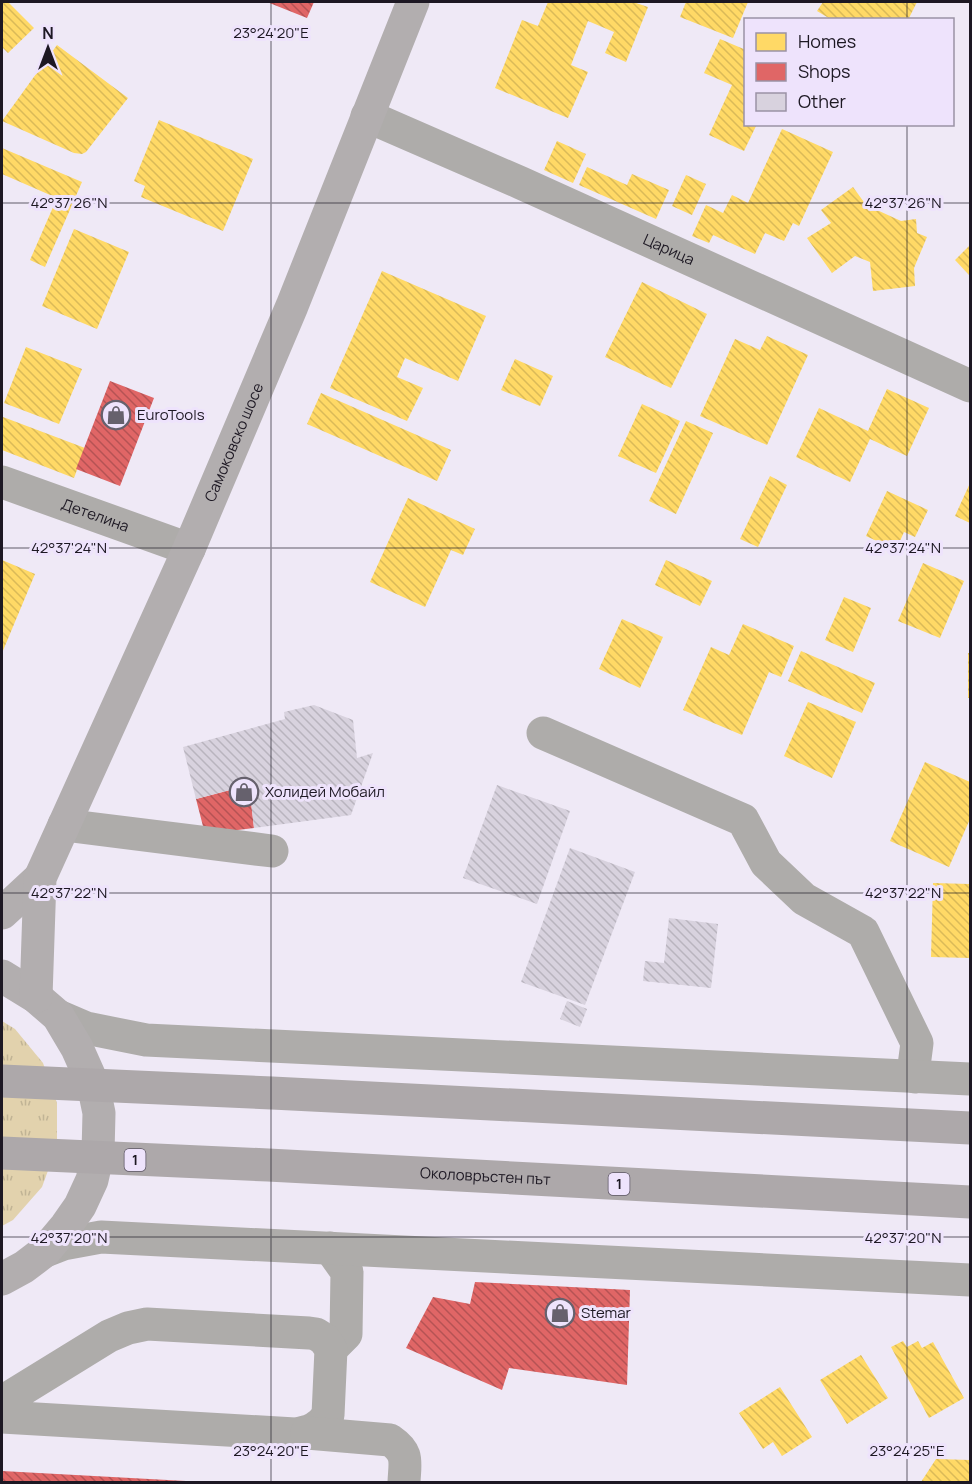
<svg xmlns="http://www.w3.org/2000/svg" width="972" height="1484" viewBox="0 0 972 1484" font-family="Manrope,sans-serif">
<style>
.grass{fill:url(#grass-tufts)}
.homes{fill:url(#homes-back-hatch)}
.shops{fill:url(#shops-back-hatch)}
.building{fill:url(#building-back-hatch)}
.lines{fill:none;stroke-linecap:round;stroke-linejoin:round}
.minor{stroke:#aeacaa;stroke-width:33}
.major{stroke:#b2aeaf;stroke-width:33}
.highway{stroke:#ada8aa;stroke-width:33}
.ticks{fill:none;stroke:#1d1823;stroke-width:1.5;stroke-opacity:0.45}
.labels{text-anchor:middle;stroke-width:6;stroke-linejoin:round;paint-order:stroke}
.shield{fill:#eee3fc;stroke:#5c5564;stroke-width:1.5}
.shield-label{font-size:14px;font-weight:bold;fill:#1d1823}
.street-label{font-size:15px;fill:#1d1823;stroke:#eee3fc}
.poi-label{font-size:15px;fill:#1d1823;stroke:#eee3fc;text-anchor:start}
.ticks-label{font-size:15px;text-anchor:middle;fill:#1d1823;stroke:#eee3fc;stroke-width:6;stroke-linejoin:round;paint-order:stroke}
</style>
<defs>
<pattern id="grass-tufts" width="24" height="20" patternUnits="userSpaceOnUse" patternTransform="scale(1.5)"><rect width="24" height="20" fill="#e2d2ad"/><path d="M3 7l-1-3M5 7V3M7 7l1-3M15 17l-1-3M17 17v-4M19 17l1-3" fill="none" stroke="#c1b495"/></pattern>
<pattern id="homes-back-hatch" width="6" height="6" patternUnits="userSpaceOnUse" patternTransform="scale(1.5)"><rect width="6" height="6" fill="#ffd966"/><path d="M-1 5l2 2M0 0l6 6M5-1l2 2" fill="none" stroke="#daba58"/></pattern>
<pattern id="shops-back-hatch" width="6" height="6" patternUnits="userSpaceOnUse" patternTransform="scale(1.5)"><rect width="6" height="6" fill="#e06666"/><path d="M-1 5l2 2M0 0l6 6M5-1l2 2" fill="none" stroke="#b55354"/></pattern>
<pattern id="building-back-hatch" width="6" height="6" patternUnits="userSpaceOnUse" patternTransform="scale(1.5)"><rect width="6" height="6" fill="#d8d2de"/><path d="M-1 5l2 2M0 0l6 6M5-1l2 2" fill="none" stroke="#b9b4be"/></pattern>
</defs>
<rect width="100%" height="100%" fill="#efe9f6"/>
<path class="grass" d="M 2,1021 L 15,1029 L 43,1063 L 57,1103 L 57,1146 L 42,1187 L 13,1220 L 2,1226 Z"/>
<path class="homes" d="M 2,2 L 8,2 L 34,28 L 8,53 L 2,47 Z
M 548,2 L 633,2 L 648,7 L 626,62 L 605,53 L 614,32 L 588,21 L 571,65 L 588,72 L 568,118 L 495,88 L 522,20 L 538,26 Z
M 686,2 L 748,2 L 733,38 L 680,17 Z
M 823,2 L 917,2 L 908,20 L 832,20 L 817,11 Z
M 720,39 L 746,50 L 746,124 L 757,124 L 744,151 L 709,135 L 732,85 L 704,73 Z
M 57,45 L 128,98 L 86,152 L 82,154 L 74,153 L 2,121 Z
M 159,120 L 253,159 L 223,231 L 141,197 L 145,186 L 134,181 Z
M 782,129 L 833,152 L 799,226 L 793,223 L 784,241 L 765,233 L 755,254 L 713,235 L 709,243 L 692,236 L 706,205 L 723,213 L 732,195 L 748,203 Z
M 557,141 L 586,154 L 573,183 L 544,170 Z
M 2,148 L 82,182 L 45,267 L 30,260 L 57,198 L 2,174 Z
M 587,167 L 627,185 L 632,174 L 669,190 L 656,219 L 579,185 Z
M 686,175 L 706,184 L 692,215 L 672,206 Z
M 853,187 L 866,205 L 901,221 L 916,219 L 917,233 L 927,237 L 914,268 L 915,286 L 873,291 L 870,262 L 855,256 L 832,273 L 807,238 L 831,223 L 821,210 Z
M 74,229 L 129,252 L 97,329 L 42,306 Z
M 970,245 L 970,276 L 955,260 Z
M 382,271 L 486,316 L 458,381 L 405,358 L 397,377 L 423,388 L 407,421 L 330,388 Z
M 642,282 L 707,314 L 671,388 L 605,357 Z
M 767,336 L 808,355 L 767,445 L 700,416 L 735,339 L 760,350 Z
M 26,347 L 82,369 L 59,424 L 4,403 Z
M 515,359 L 553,376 L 540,406 L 501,390 Z
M 887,389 L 929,408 L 907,456 L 870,439 L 850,482 L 796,457 L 819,408 L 868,431 Z
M 321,393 L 451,450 L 437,481 L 307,424 Z
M 642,404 L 680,421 L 656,473 L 618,456 Z
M 3,417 L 85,448 L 74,478 L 2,450 L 2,423 Z
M 686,421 L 713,433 L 676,514 L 649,501 Z
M 770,476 L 787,485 L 758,547 L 740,539 Z
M 970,483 L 970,523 L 955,516 Z
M 887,491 L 928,510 L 915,537 L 904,532 L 896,550 L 866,536 Z
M 408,498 L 475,529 L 463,555 L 451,550 L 425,607 L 370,582 Z
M 2,560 L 35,574 L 2,653 Z
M 666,560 L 712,581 L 700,606 L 655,585 Z
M 923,563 L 964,581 L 940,638 L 898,621 Z
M 844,597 L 871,608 L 853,652 L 825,640 Z
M 622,619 L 663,637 L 640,688 L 599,669 Z
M 743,624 L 794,646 L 781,677 L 769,672 L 742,735 L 683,710 L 711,647 L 729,655 Z
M 801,651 L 875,683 L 862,713 L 788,681 Z
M 968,653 L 970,653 L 970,698 L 968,698 Z
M 808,702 L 856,722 L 832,778 L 784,756 Z
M 925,762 L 970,782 L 970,819 L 949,867 L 890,841 Z
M 933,883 L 970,884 L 970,958 L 931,957 Z
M 903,1341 L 907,1347 L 918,1341 L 922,1348 L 933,1342 L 964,1398 L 929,1418 L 891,1347 Z
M 861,1355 L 888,1398 L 847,1424 L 820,1380 Z
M 780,1387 L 812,1437 L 782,1456 L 773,1442 L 763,1449 L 739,1413 Z
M 936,1459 L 970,1460 L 970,1482 L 921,1482 Z"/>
<path class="shops" d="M 267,2 L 314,2 L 307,18 Z
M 110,381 L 154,398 L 120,486 L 76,469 Z
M 249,785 L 254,828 L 205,834 L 196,799 Z
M 475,1282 L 630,1290 L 627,1385 L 509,1368 L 502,1390 L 406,1348 L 433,1297 L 470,1304 Z
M 2,1471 L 186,1481 L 186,1482 L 2,1482 Z"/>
<path class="building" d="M 314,705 L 353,720 L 357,758 L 373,753 L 351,815 L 254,828 L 249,785 L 196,799 L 183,747 L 285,719 L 284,712 Z
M 497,785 L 570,811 L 537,904 L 463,878 Z
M 570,848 L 635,872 L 585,1005 L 521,982 Z
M 669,918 L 718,924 L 711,988 L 643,981 L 645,961 L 664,963 Z
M 567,1001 L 587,1009 L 580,1027 L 560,1019 Z"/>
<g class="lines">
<g class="minor">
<path id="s1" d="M 367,116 L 521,183 L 970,386"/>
<path id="s2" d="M 2,482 L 189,549"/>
<path d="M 543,733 L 743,820 L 766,863 L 804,899 L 863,932 L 917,1043 L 914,1066 L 915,1077"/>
<path d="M 64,825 L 272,851"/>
<path d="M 58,1016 L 86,1028 L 146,1040 L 970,1079"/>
<path d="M 330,1248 L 347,1272 L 346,1334 L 331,1349"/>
<path d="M 45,1251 L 63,1244 L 101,1237 L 970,1280"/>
<path d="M 2,1402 L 109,1336 L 128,1328 L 147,1324 L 309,1333 L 316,1334 L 324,1339 L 331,1349 L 328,1415 C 320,1428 309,1432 295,1434 L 2,1417"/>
<path d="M 307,1433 L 390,1440 C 409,1453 405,1461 404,1482"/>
</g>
<g class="major">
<path d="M 2,913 L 40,878"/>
<path d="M 2,976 L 36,997 L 58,1016 L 77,1048 L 93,1084 L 99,1113 L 98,1153 L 92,1180 L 80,1206 L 66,1226 L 45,1251 L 24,1267 L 2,1279"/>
<path id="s3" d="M 36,997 L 40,878 L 189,549 L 292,306 L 413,2"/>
</g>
<g class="highway">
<path d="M 2,1081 L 272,1093 L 970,1128"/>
<path id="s4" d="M 2,1153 L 268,1165 L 970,1202"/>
</g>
</g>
<path class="ticks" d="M 271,2 L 271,1482M 907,2 L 907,20M 907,124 L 907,1482M 2,203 L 970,203M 2,548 L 970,548M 2,893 L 970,893M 2,1237 L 970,1237"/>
<defs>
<g id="shop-ring" transform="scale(1.5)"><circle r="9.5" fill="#eee3fc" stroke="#66616d" stroke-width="1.5"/><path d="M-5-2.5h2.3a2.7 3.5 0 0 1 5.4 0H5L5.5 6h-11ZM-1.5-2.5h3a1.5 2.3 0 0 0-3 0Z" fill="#66616d"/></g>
</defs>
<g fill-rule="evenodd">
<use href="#shop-ring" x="116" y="415"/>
<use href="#shop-ring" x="244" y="792"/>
<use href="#shop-ring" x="560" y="1313"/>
</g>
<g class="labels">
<g class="shield">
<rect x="124.5" y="1149" width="21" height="22" rx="4.5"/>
<rect x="608.5" y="1173" width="21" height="22" rx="4.5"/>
</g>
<g class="shield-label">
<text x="135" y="1165">1</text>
<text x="619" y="1189">1</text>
</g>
<g class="street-label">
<text dy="5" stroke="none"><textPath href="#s1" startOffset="330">Царица</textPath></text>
<text dy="5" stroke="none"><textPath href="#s3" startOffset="596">Самоковско шосе</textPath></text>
<text dy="5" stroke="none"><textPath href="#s2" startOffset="99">Детелина</textPath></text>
<text dy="5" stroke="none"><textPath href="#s4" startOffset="484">Околовръстен път</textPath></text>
</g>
<g class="poi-label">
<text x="137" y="420">EuroTools</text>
<text x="265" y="797">Холидей Мобайл</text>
<text x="581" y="1318">Stemar</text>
</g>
</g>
<g class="ticks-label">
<text x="271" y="38">23°24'20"E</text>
<text x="69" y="208">42°37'26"N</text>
<text x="903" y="208">42°37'26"N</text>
<text x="69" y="553">42°37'24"N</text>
<text x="903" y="553">42°37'24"N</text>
<text x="69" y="898">42°37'22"N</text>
<text x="903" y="898">42°37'22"N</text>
<text x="69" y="1243">42°37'20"N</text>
<text x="903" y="1243">42°37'20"N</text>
<text x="271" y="1456">23°24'20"E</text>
<text x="907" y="1456">23°24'25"E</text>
</g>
<rect width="972" height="1484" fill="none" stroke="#1d1823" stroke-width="6"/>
<rect x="744" y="18" width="210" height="108" fill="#eee3fc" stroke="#9a92a5" stroke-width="1.5"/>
<rect x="756" y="33" width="30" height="18" fill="#ffd966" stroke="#9a92a5" stroke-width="1.5"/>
<text x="798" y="48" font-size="18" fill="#1d1823">Homes</text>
<rect x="756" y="63" width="30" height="18" fill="#e06666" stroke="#9a92a5" stroke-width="1.5"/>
<text x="798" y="78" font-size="18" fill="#1d1823">Shops</text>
<rect x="756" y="93" width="30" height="18" fill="#d8d2de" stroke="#9a92a5" stroke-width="1.5"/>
<text x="798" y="108" font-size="18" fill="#1d1823">Other</text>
<g transform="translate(48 48)" stroke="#eee3fc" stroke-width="4.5" paint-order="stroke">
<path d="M0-4.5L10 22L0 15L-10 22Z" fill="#1d1823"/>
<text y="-9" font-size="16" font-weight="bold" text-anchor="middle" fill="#1d1823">N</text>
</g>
</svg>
